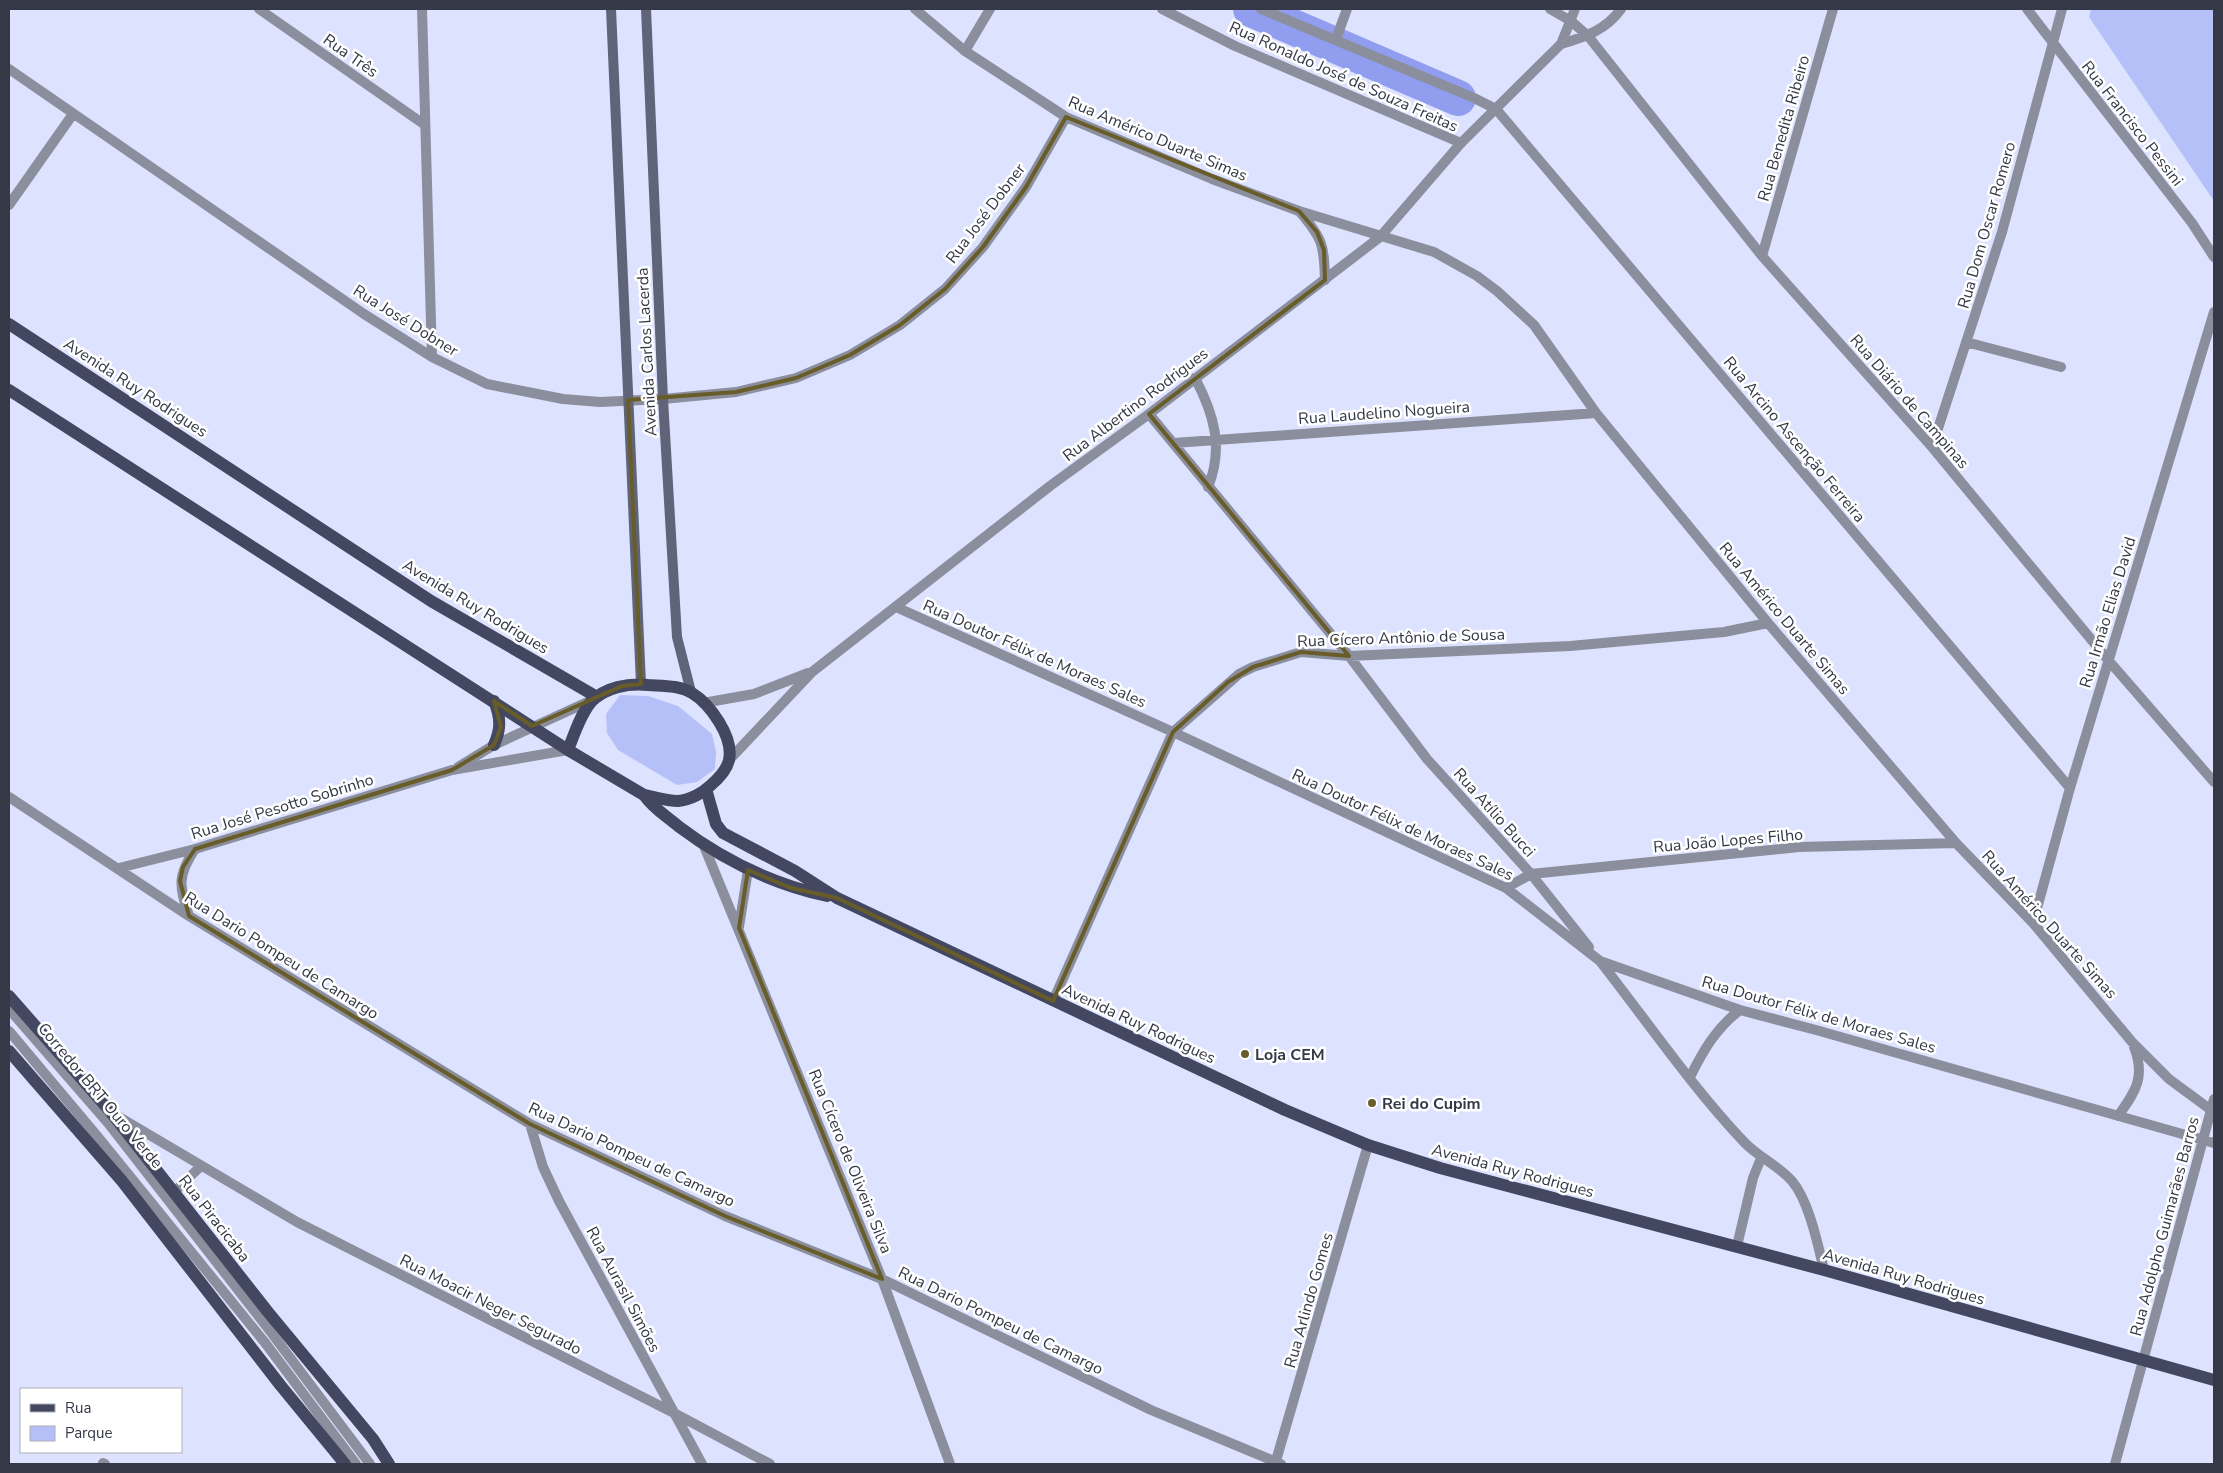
<svg xmlns="http://www.w3.org/2000/svg" width="2223" height="1473" viewBox="0 0 2223 1473" font-family="'Nunito Sans',sans-serif">
<style>
.green{fill:#b5c0f9}
.lines{fill:none;stroke-linecap:round;stroke-linejoin:round}
.river{stroke:#919dee;stroke-width:36}
.service{stroke:#8b8e9c;stroke-width:10}
.minor{stroke:#8b8e9c;stroke-width:10}
.tertiary{stroke:#8b8e9c;stroke-width:10}
.secondary{stroke:#606479;stroke-width:10}
.primary{stroke:#434860;stroke-width:12}
.marked{fill:none;stroke:#685c29;stroke-width:4;stroke-linejoin:round}
.poi-dot{fill:#685c29;stroke:#fff;stroke-width:2}
.labels{text-anchor:middle;stroke-width:5;stroke-linejoin:round;paint-order:stroke}
.street-label{font-size:16px;fill:#353846;stroke:#fff}
.poi-label{font-size:16px;font-weight:bold;fill:#353846;stroke:#fff;text-anchor:start}
</style>
<rect width="100%" height="100%" fill="#dde2ff"/>
<path class="green" d="M 2091,9 L 2214,9 L 2214,201 L 2089,17 Z
M 620,695 L 648,696 L 678,706 L 712,734 L 716,752 L 715,769 L 697,782 L 677,785 L 618,750 L 607,733 L 606,714 Z"/>
<g class="lines">
<path class="river" d="M 1251,9 L 1458,98"/>
<path class="service" d="M 1336,39 L 1347,9
M 965,51 L 990,9
M 9,1009 L 108,1123 L 267,1327 L 370,1464
M 9,1031 L 98,1137 L 266,1344 L 356,1464"/>
<path class="minor" d="M 259,9 L 425,125
M 422,9 L 432,357
M 915,9 L 965,51 L 1066,117 L 1212,179 L 1299,211 L 1434,252 L 1477,276 L 1497,291 L 1534,325 L 1596,413 L 1768,623 L 1956,843 L 2033,923 L 2132,1042 L 2169,1079 L 2211,1110
M 1162,9 L 1235,46 L 1461,143
M 1261,9 L 1474,98 L 1496,109 L 2070,788
M 1550,9 L 1571,21 L 1588,36 L 1762,256 L 1932,447 L 2109,661 L 2214,782
M 2027,9 L 2192,223 L 2214,257
M 1561,44 C 1585,37 1606,30 1621,9
M 9,69 L 364,314 L 432,357 L 487,384 L 563,399 L 600,402 L 663,399 L 736,392 L 796,378 L 850,355 L 900,325 L 945,289 L 983,247 L 1026,187 L 1066,117
M 9,205 L 73,114
M 1300,212 C 1323,239 1324,245 1325,280
M 1762,256 L 1833,9
M 1966,342 L 2061,367
M 1195,378 C 1214,414 1224,448 1208,487
M 1149,414 L 1349,656 L 1427,759 L 1531,874 L 1589,947
M 1174,443 L 1596,413
M 1932,447 L 2002,232 L 2062,9
M 896,607 L 1173,732 L 1506,888 L 1600,961 L 1740,1010 L 1816,1030 L 2214,1143
M 458,767 L 494,745 L 594,699
M 9,797 L 189,916 L 530,1124 L 725,1216 L 882,1279 L 1151,1410 L 1281,1464
M 704,846 L 882,1279 L 950,1464
M 119,868 L 195,849 L 452,770 L 568,750
M 1506,888 L 1531,874 L 1799,847 L 1956,843
M 189,916 C 179,886 177,876 195,849
M 2033,923 L 2070,788 L 2214,312
M 739,927 L 748,870
M 1599,960 C 1647,1021 1691,1086 1744,1142 C 1758,1157 1778,1165 1792,1181 C 1809,1201 1818,1245 1824,1270
M 1053,1001 L 1173,732 L 1239,674 L 1253,667 L 1301,652 L 1349,656 L 1570,646 L 1724,632 L 1768,623
M 1690,1077 C 1703,1051 1716,1028 1740,1010
M 114,1114 L 297,1222 L 674,1413 L 770,1464
M 2118,1116 C 2135,1092 2146,1078 2134,1047
M 530,1124 L 543,1167 L 559,1201 L 702,1464
M 174,1192 L 201,1166
M 1737,1246 L 1753,1178 L 1761,1158
M 103,1463 L 105,1464
M 1275,1464 L 1368,1145
M 2115,1464 L 2214,1099"/>
<path class="tertiary" d="M 703,703 L 754,694 L 808,673
M 729,760 L 812,672 L 1050,486 L 1149,414 L 1380,237 L 1461,143 L 1561,44 L 1575,9"/>
<path class="secondary" d="M 611,9 L 641,684
M 646,9 L 663,399 L 677,637 L 691,692"/>
<path class="primary" d="M 9,324 L 431,601 L 597,697
M 9,390 L 568,750 L 644,795 C 653,808 666,816 678,826 C 723,860 772,884 827,896
M 494,745 C 501,729 501,718 494,701
M 568,750 C 574,735 580,715 591,702 C 605,687 629,683 648,685 C 661,686 680,685 692,693 C 710,704 734,737 729,760 C 727,769 718,779 711,785 C 703,793 690,800 678,801 C 667,801 654,797 644,795
M 706,789 L 716,824 L 723,833 L 795,871 L 837,898 L 1285,1110 L 1368,1145 L 1440,1168 L 1824,1270 L 2214,1380
M 9,996 L 110,1111 L 268,1312 L 373,1439 L 389,1464
M 9,1051 L 122,1181 L 281,1386 L 345,1464"/>
</g>
<path class="marked" d="M 1066,117 L 1299,211 L 1317,232 L 1324,250 L 1325,280 L 1149,414 L 1349,656 L 1301,652 L 1253,667 L 1228,682 L 1173,732 L 1053,1001 L 837,898 L 791,888 L 748,870 L 739,928 L 882,1279 L 725,1216 L 530,1124 L 189,916 L 180,881 L 183,867 L 195,849 L 452,770 L 494,745 L 501,727 L 494,701 L 532,726 L 622,686 L 641,684 L 628,400 L 736,392 L 796,378 L 850,355 L 900,325 L 945,289 L 983,247 L 1026,187 Z"/>
<g class="poi-dot">
<circle cx="1245" cy="1054" r="5"/>
<circle cx="1372" cy="1103" r="5"/>
</g>
<g class="labels">
<g class="street-label">
<text transform="translate(351 55) rotate(35)" y="6">Rua Três</text>
<text transform="translate(1344 76) rotate(24)" y="6">Rua Ronaldo José de Souza Freitas</text>
<text transform="translate(2133 123) rotate(52)" y="6">Rua Francisco Pessini</text>
<text transform="translate(1783 128) rotate(-74)" y="6">Rua Benedita Ribeiro</text>
<text transform="translate(1158 138) rotate(23)" y="6">Rua Américo Duarte Simas</text>
<text transform="translate(985 213) rotate(-53)" y="6">Rua José Dobner</text>
<text transform="translate(1986 225) rotate(-74)" y="6">Rua Dom Oscar Romero</text>
<text transform="translate(406 320) rotate(32)" y="6">Rua José Dobner</text>
<text transform="translate(646 352) rotate(-93)" y="6">Avenida Carlos Lacerda</text>
<text transform="translate(136 387) rotate(33)" y="6">Avenida Ruy Rodrigues</text>
<text transform="translate(1910 401) rotate(49)" y="6">Rua Diário de Campinas</text>
<text transform="translate(1135 404) rotate(-37)" y="6">Rua Albertino Rodrigues</text>
<text transform="translate(1384 412) rotate(-4)" y="6">Rua Laudelino Nogueira</text>
<text transform="translate(1795 439) rotate(50)" y="6">Rua Arcino Ascenção Ferreira</text>
<text transform="translate(476 606) rotate(31)" y="6">Avenida Ruy Rodrigues</text>
<text transform="translate(2107 612) rotate(-73)" y="6">Rua Irmão Elias David</text>
<text transform="translate(1785 618) rotate(50)" y="6">Rua Américo Duarte Simas</text>
<text transform="translate(1401 637) rotate(-2)" y="6">Rua Cícero Antônio de Sousa</text>
<text transform="translate(1035 653) rotate(24)" y="6">Rua Doutor Félix de Moraes Sales</text>
<text transform="translate(282 806) rotate(-17)" y="6">Rua José Pesotto Sobrinho</text>
<text transform="translate(1495 812) rotate(48)" y="6">Rua Atílio Bucci</text>
<text transform="translate(1403 824) rotate(25)" y="6">Rua Doutor Félix de Moraes Sales</text>
<text transform="translate(1728 840) rotate(-5)" y="6">Rua João Lopes Filho</text>
<text transform="translate(2050 924) rotate(48)" y="6">Rua Américo Duarte Simas</text>
<text transform="translate(282 955) rotate(32)" y="6">Rua Dario Pompeu de Camargo</text>
<text transform="translate(1819 1014) rotate(16)" y="6">Rua Doutor Félix de Moraes Sales</text>
<text transform="translate(1139 1023) rotate(25)" y="6">Avenida Ruy Rodrigues</text>
<text transform="translate(101 1095) rotate(50)" y="6">Corredor BRT Ouro Verde</text>
<text transform="translate(632 1154) rotate(25)" y="6">Rua Dario Pompeu de Camargo</text>
<text transform="translate(851 1161) rotate(68)" y="6">Rua Cícero de Oliveira Silva</text>
<text transform="translate(1513 1170) rotate(15)" y="6">Avenida Ruy Rodrigues</text>
<text transform="translate(215 1218) rotate(52)" y="6">Rua Piracicaba</text>
<text transform="translate(2164 1226) rotate(-75)" y="6">Rua Adolpho Guimarães Barros</text>
<text transform="translate(1904 1276) rotate(16)" y="6">Avenida Ruy Rodrigues</text>
<text transform="translate(624 1289) rotate(62)" y="6">Rua Aurasil Simões</text>
<text transform="translate(1308 1300) rotate(-74)" y="6">Rua Arlindo Gomes</text>
<text transform="translate(491 1304) rotate(27)" y="6">Rua Moacir Neger Segurado</text>
<text transform="translate(1001 1320) rotate(26)" y="6">Rua Dario Pompeu de Camargo</text>
</g>
<g class="poi-label">
<text x="1255" y="1060">Loja CEM</text>
<text x="1382" y="1109">Rei do Cupim</text>
</g>
</g>
<rect width="2223" height="1473" fill="none" stroke="#353846" stroke-width="20"/>
<rect x="20" y="1388" width="162" height="65" fill="#ffffff" stroke="#aeafb5"/>
<rect x="30" y="1404" width="25" height="8" fill="#434860" stroke="#aeafb5"/>
<text x="65" y="1413" font-size="15" fill="#353846">Rua</text>
<rect x="30" y="1426" width="25" height="15" fill="#b5c0f9" stroke="#aeafb5"/>
<text x="65" y="1438" font-size="15" fill="#353846">Parque</text>
</svg>
